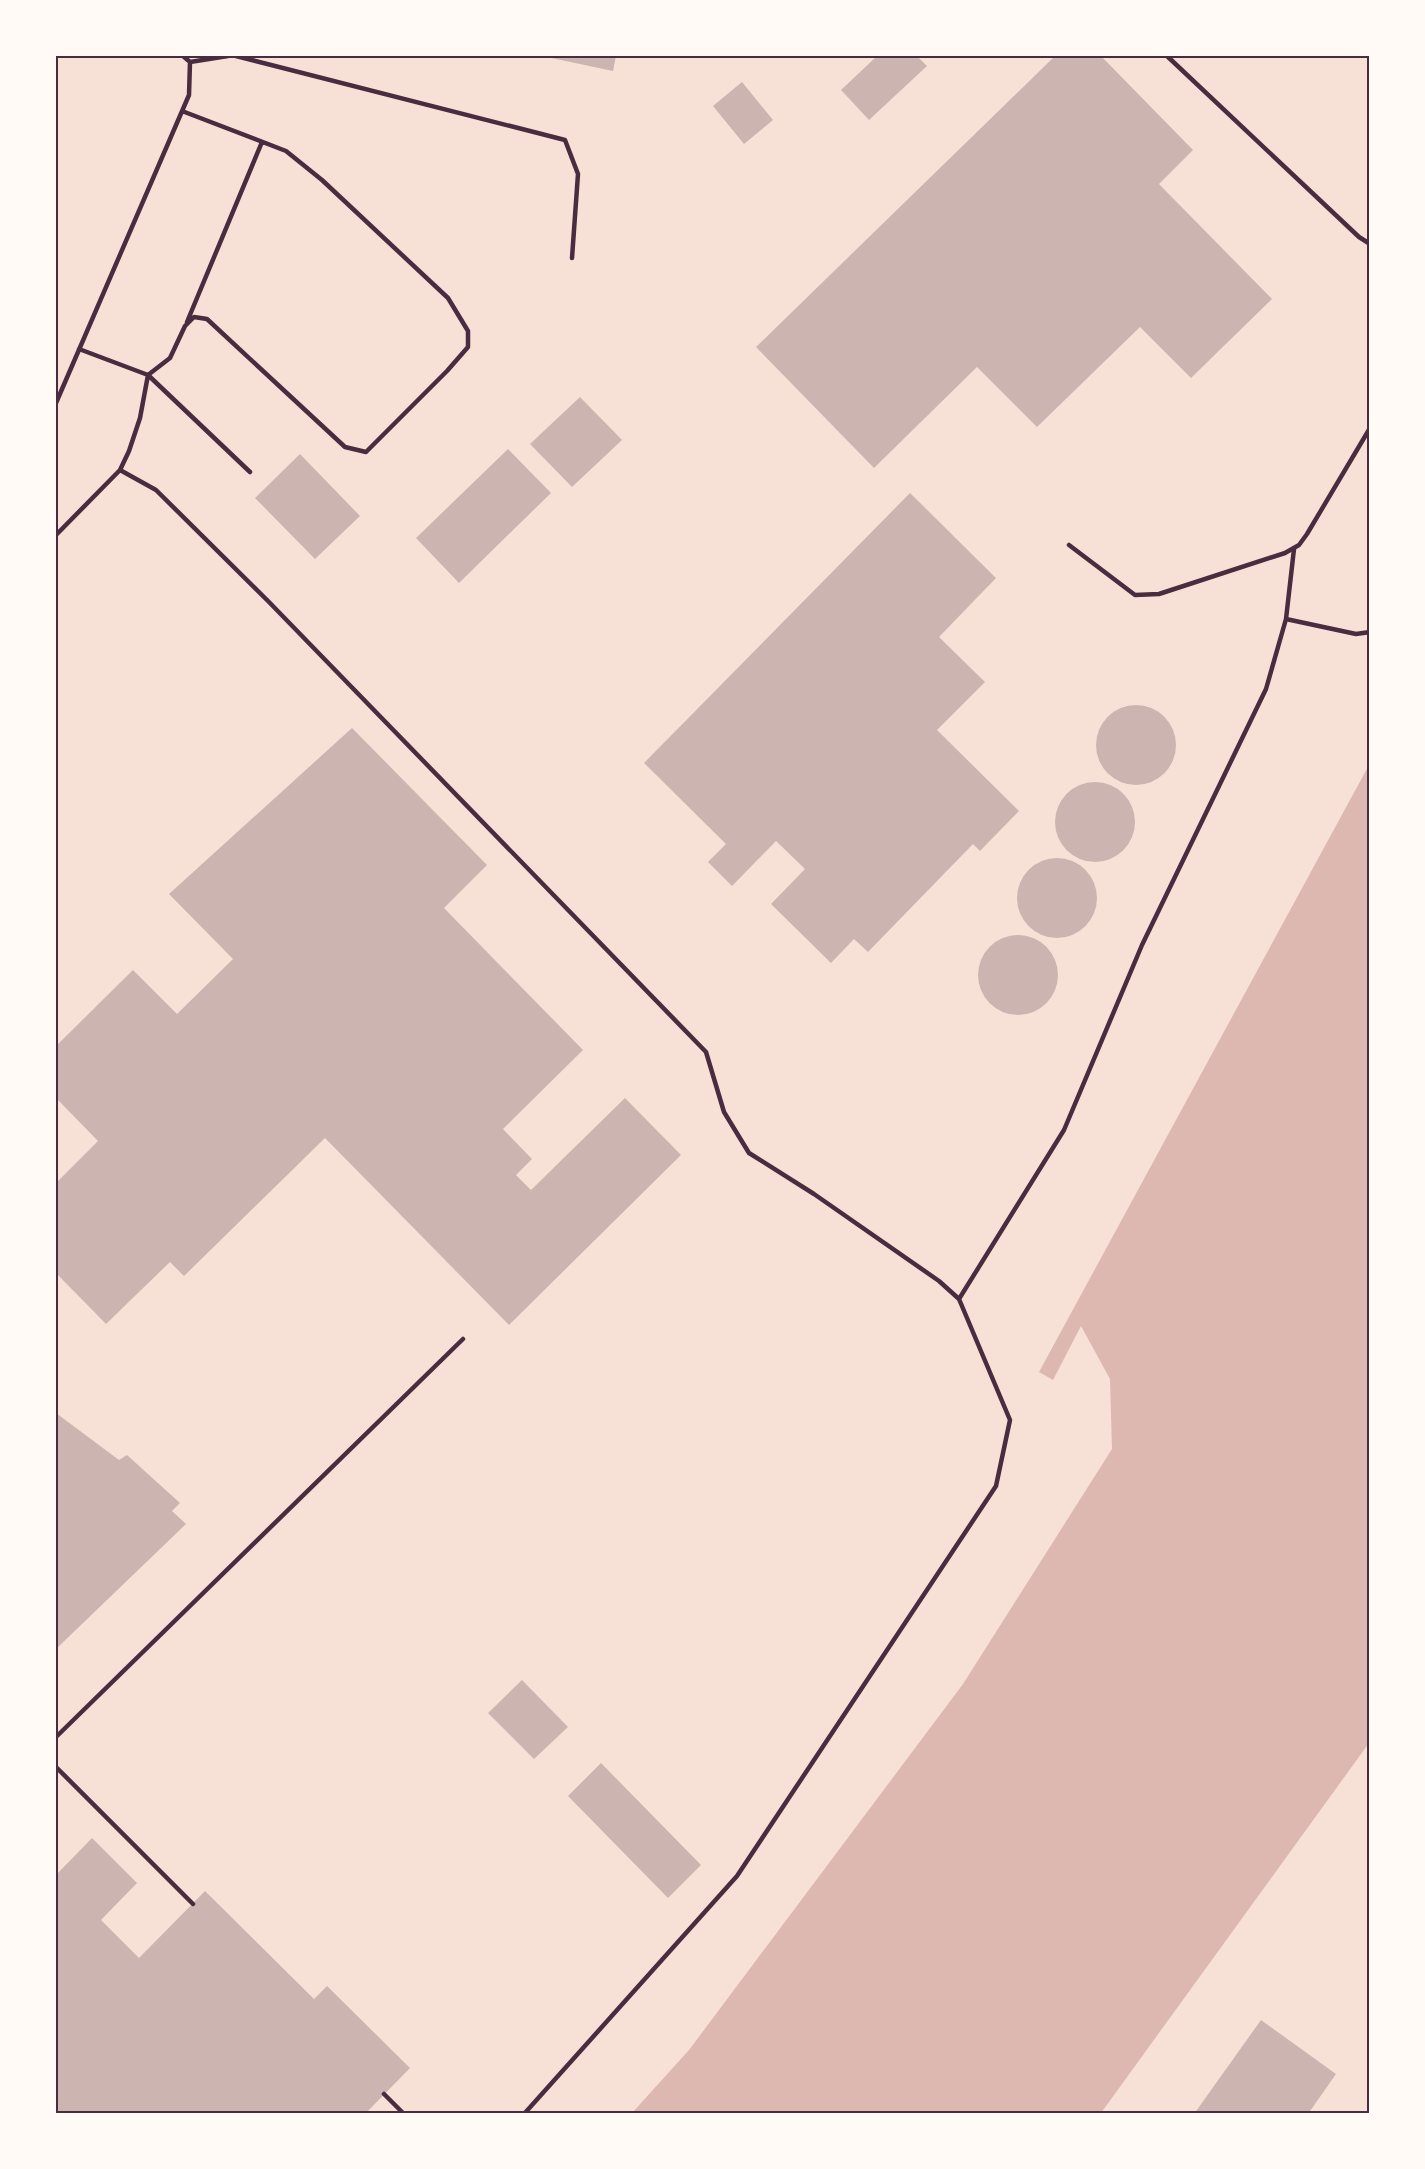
<svg xmlns="http://www.w3.org/2000/svg" width="1425" height="2169" viewBox="0 0 1425 2169" font-family="Cabin,sans-serif">
<style>
.water{fill:#dcb8b0}
.building{fill:#ccb4b1}
.lines{fill:none;stroke-linecap:round;stroke-linejoin:round}
.service{stroke:#4a2c40;stroke-width:4.5}
.neatline{fill:none;stroke:#4a2c40;stroke-width:2}
</style>
<rect width="100%" height="100%" fill="#f7e1d7"/>
<path class="water" d="M 1369,765 L 1369,1743 L 1101,2113 L 632,2113 L 689,2050 L 963,1684 L 1112,1449 L 1110,1379 L 1081,1326 L 1053,1380 L 1039,1372 Z"/>
<path class="building" d="M 542,56 L 616,56 L 613,71 Z
M 877,56 L 917,56 L 927,66 L 869,120 L 841,90 Z
M 1055,56 L 1101,56 L 1193,150 L 1159,184 L 1272,299 L 1191,378 L 1140,327 L 1037,427 L 977,367 L 874,468 L 756,347 Z
M 742,82 L 773,120 L 744,144 L 713,106 Z
M 580,397 L 622,440 L 572,487 L 530,444 Z
M 508,449 L 551,493 L 459,583 L 416,538 Z
M 300,454 L 360,516 L 315,559 L 255,498 Z
M 910,493 L 996,578 L 939,637 L 985,682 L 937,730 L 1019,811 L 980,851 L 973,844 L 868,952 L 854,939 L 831,963 L 771,904 L 805,869 L 776,841 L 732,886 L 708,862 L 726,844 L 644,763 Z
M1096 745a40 40 0 1 1 80 0a40 40 0 1 1-80 0Z
M 352,728 L 487,865 L 444,908 L 583,1050 L 503,1129 L 532,1159 L 516,1175 L 531,1190 L 625,1098 L 681,1155 L 509,1325 L 325,1138 L 184,1276 L 170,1262 L 106,1324 L 56,1273 L 56,1183 L 98,1141 L 56,1098 L 56,1046 L 133,970 L 177,1014 L 233,959 L 169,894 Z
M1055 822a40 40 0 1 1 80 0a40 40 0 1 1-80 0Z
M1017 898a40 40 0 1 1 80 0a40 40 0 1 1-80 0Z
M978 975a40 40 0 1 1 80 0a40 40 0 1 1-80 0Z
M 56,1413 L 119,1460 L 127,1455 L 180,1503 L 172,1511 L 186,1524 L 56,1649 Z
M 522,1680 L 568,1727 L 534,1759 L 488,1713 Z
M 601,1763 L 701,1865 L 668,1898 L 568,1796 Z
M 92,1838 L 137,1883 L 101,1920 L 139,1958 L 205,1891 L 314,1999 L 327,1986 L 410,2068 L 365,2114 L 56,2114 L 56,1875 Z
M 1261,2020 L 1336,2074 L 1308,2114 L 1194,2114 Z"/>
<g class="lines">
<path class="service" d="M 236,56 L 565,140 L 578,174 L 572,258
M 1167,56 L 1359,237 L 1370,244
M 190,62 L 228,56
M 187,322 L 262,142
M 79,349 L 148,375 L 170,358 L 185,326 L 194,317 L 207,319 L 345,447 L 366,452 L 447,371 L 468,347 L 468,331 L 448,298 L 322,180 L 286,151 L 182,111
M 148,375 L 250,472
M 56,403 L 189,95 L 190,62 L 183,56
M 120,470 L 156,490 L 269,602 L 706,1052 L 724,1112 L 749,1153 L 814,1194 L 939,1281 L 959,1299 L 1010,1420 L 996,1486 L 737,1876 L 524,2114
M 56,535 L 120,470 L 129,451 L 140,418 L 148,375
M 1069,545 L 1135,595 L 1159,594 L 1285,553 L 1299,545 L 1307,534 L 1370,428
M 1286,619 L 1356,634 L 1370,632
M 959,1299 L 1064,1130 L 1142,945 L 1266,689 L 1286,619 L 1294,549
M 56,1737 L 463,1339
M 56,1767 L 193,1904
M 384,2094 L 404,2114"/>
</g>
<rect width="1425" height="2169" fill="none" stroke="#fffaf5" stroke-width="114"/>
<rect x="57" y="57" width="1311" height="2055" class="neatline"/>
</svg>
